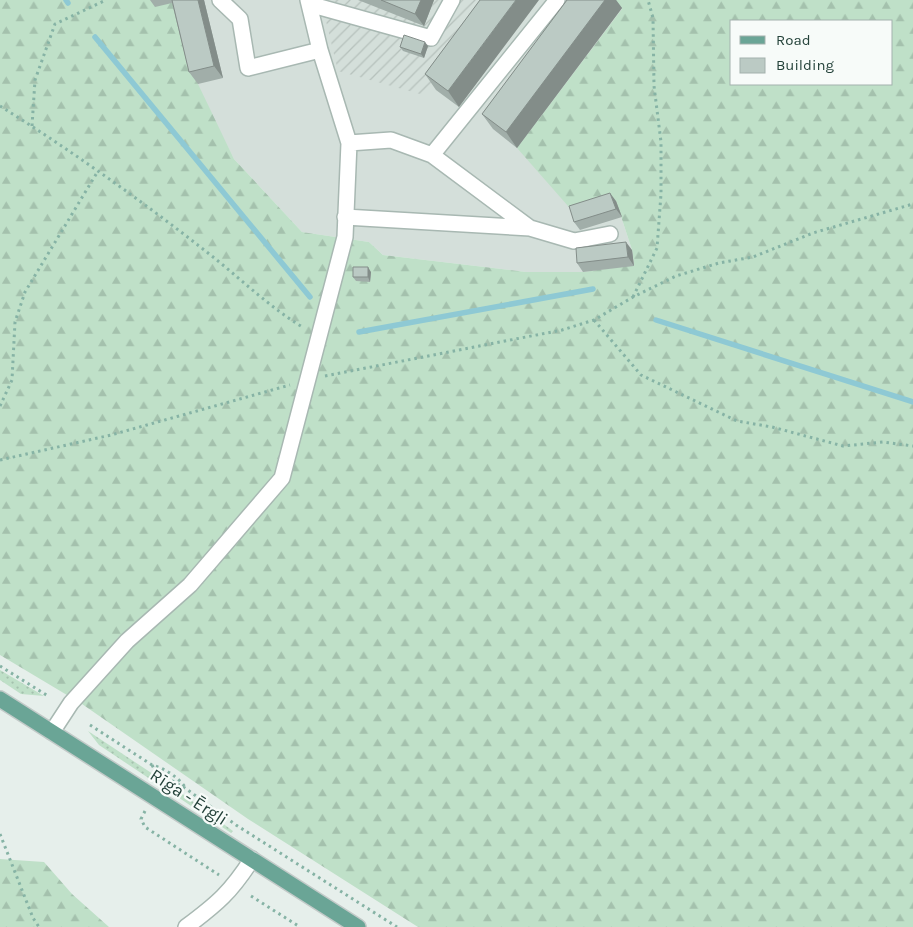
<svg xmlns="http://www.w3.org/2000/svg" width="913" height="927" viewBox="0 0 913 927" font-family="Karla,sans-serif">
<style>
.built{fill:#d4dfda}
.industrial{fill:url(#industrial-furrows)}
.grass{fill:url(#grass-dots)}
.forest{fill:url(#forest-firs);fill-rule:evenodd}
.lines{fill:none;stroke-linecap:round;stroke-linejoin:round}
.stream{stroke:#8ec9d4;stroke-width:5.5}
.minor-casing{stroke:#a8b8b2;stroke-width:18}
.major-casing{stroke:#c2cac8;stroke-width:18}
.path{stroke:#86b3a5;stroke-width:3;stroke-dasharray:2.5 4;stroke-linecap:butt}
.minor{stroke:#fff;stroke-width:15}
.major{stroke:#6aa596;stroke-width:15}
.wall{fill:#a1aea9}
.shaded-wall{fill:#838d89}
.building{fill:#bbcac4;stroke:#838d89}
.labels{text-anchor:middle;stroke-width:4.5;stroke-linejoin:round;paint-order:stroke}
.street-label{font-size:18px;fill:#24423a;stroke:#f7fbf9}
</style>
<defs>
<pattern id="industrial-furrows" width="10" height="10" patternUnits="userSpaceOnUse" patternTransform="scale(1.25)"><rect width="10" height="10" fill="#d4dfda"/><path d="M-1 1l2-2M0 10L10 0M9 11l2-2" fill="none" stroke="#b6c1bc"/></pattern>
<pattern id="grass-dots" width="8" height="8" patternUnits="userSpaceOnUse" patternTransform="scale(1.25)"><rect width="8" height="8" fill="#bfe0c8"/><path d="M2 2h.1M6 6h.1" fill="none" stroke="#a4c1ad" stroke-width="1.8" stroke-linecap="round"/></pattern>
<pattern id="forest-firs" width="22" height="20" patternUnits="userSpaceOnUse" patternTransform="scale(1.25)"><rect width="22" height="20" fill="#bfe0c8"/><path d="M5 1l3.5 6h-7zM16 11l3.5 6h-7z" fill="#a4c1ad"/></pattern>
</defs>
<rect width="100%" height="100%" fill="#e6efeb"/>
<path class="built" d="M 153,0 L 619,0 L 622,8 L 616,201 L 632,250 L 634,266 L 583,272 L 526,272 L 383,255 L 369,242 L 302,232 L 234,159 Z"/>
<path class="industrial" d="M 321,0 L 497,0 L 427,96 L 338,71 Z"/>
<path class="grass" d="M 0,670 L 44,696 L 21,694 L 0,680 Z
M 88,731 L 159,778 L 156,783 L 99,745 Z
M 169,784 L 233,831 L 231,833 L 166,789 Z"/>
<path class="forest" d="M 0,0 L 175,0 L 198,84 L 234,159 L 302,232 L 369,242 L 383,255 L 526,272 L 583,272 L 634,265 L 632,250 L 616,201 L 575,214 L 517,148 L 622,9 L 611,0 L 913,0 L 913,927 L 418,927 L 248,819 L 82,704 L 0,655 ZM 732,21 L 892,21 L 892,84 L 732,84 Z
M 0,859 L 44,862 L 72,894 L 109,927 L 0,927 Z"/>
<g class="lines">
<path class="stream" d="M 66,0 L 68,3
M 95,37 L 310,297
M 656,320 L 913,402
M 359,332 L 593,289"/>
<g class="minor-casing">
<path id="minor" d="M 220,0 L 240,19 L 248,68 L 320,50
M 309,4 L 431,38 L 452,0
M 349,143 L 391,140 L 432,155 L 530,228 L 574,241 L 610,234
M 432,155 L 557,0
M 345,217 L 530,228
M 52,732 L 71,703 L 127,641 L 190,585 L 282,478 L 345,237 L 349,143 L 320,50 L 308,0
M 186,927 C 217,904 231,892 252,859"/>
</g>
<g class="major-casing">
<path id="major" d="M 0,699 L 358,927"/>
</g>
<path class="path" d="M 0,106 C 72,151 142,201 208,253 C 240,278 269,307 304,328
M 32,126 L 35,80 L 55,24 L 106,0
M 633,297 L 657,248 L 661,194 L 661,142 L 654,86 L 653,18 L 648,0
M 594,320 L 641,375 L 737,421 L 772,427 L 843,446 L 883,442 L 913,446
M 325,376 L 562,330 L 594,320 L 633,297 L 676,276 L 719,263 L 753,257 L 813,233 L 913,204
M 0,406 L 12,380 L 15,322 L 25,292 L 98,171
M 0,460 L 111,435 L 290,385
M 0,666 L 48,696
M 90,725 L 152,765 C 164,768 178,777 185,787
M 152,765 L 156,772 L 185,788 L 236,825 L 397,927
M 145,811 L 141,819 L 145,827 L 219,875
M 0,834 L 33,918 L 39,927
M 251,896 L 300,927"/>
<use href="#minor" class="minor"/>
<use href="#major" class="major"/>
</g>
<path class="wall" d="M 150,0 L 204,0 L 223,78 L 198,84 L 189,72 L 172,3 L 155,7 Z
M 358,0 L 434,0 L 424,26 Z
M 480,0 L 459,107 L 436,90 L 425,74 Z
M 567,0 L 616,0 L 622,8 L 517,148 L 493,129 L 482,114 Z
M 428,46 L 424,58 L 403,51 L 400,47 Z
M 616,201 L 622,217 L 580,230 L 574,222 Z
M 632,250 L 634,266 L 583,272 L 577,263 Z
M 371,272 L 370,282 L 356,281 L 353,277 Z"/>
<path class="shaded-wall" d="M 198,0 L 204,0 L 223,78 L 214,66 Z
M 421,0 L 434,0 L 424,26 L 415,14 Z
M 516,0 L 539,0 L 459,107 L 448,91 Z
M 605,0 L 616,0 L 622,8 L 517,148 L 506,132 Z
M 425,42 L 428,46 L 424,58 L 421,54 Z
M 610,193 L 616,201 L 622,217 L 616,209 Z
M 626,242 L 632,250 L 634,266 L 628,257 Z
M 368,267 L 371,272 L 370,282 L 368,277 Z"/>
<path class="building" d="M 172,0 L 198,0 L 214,66 L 189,72 Z
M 381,0 L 421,0 L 415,14 Z
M 480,0 L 516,0 L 448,91 L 425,74 Z
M 567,0 L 605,0 L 506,132 L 482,114 Z
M 404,35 L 425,42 L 421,54 L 400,47 Z
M 610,193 L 616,209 L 574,222 L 569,206 Z
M 626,242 L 628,257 L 577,263 L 576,248 Z
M 353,267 L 368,267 L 368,277 L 353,277 Z"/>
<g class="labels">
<g class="street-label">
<text transform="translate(189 797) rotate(33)" y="6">Rīga - Ērgļi</text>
</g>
</g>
<rect x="730" y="20" width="162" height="65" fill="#f7fbf9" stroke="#a3b1ad"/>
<rect x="740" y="36" width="25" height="8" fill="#6aa596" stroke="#a3b1ad"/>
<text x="776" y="45" font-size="15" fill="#24423a">Road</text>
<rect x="740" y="58" width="25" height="15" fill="#bbcac4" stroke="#a3b1ad"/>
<text x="776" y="70" font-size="15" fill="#24423a">Building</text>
</svg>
